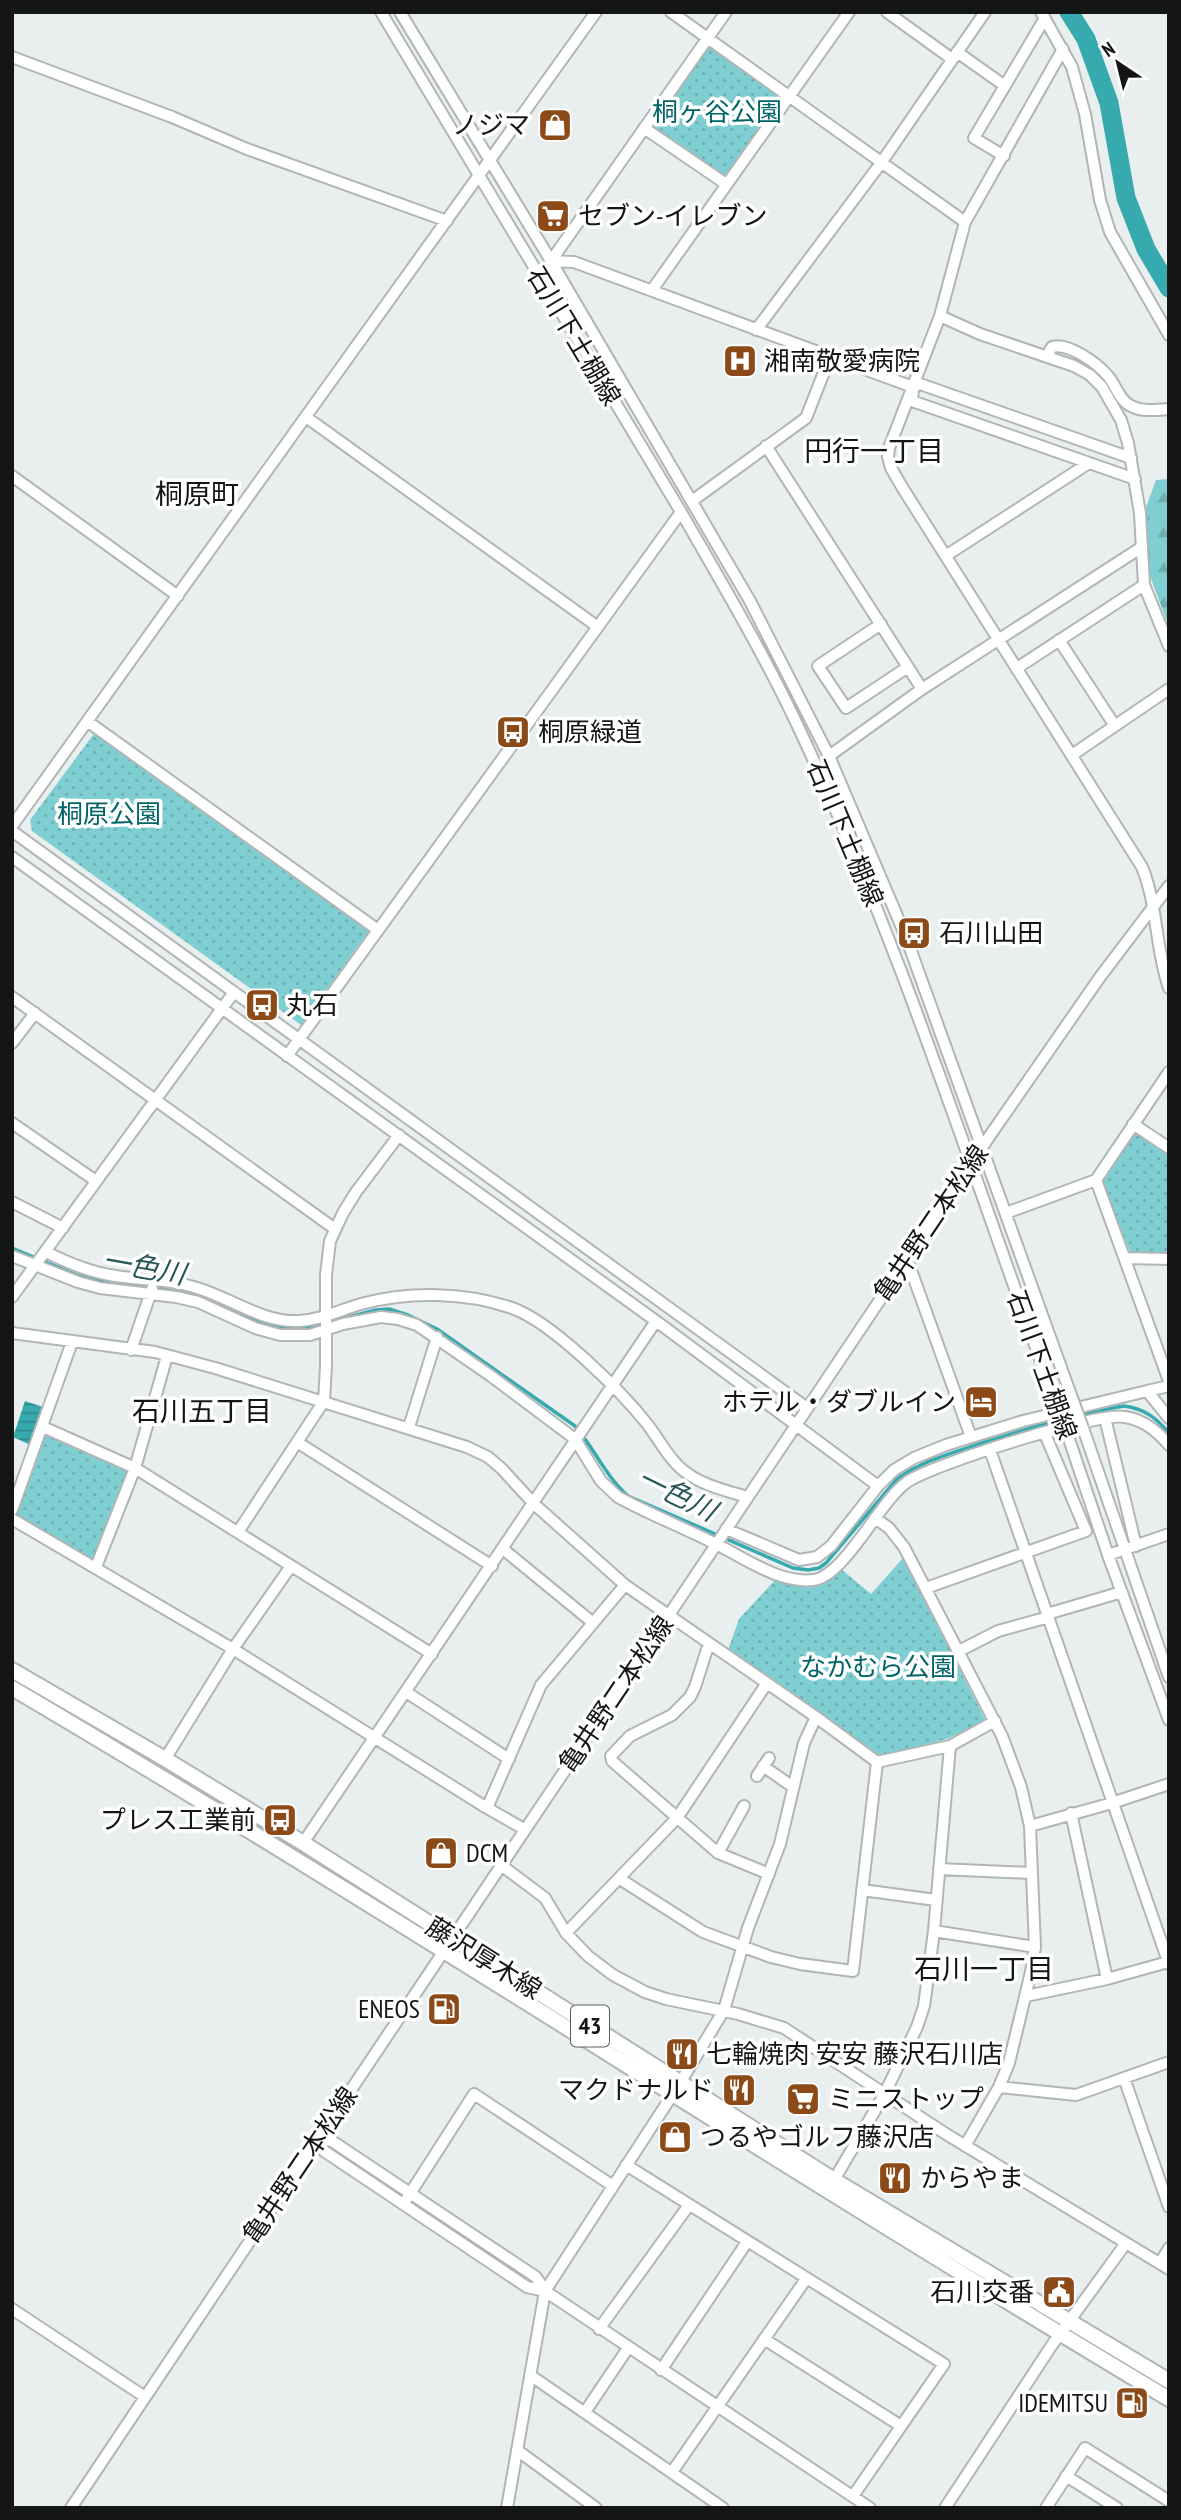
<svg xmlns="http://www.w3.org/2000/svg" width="1181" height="2520" viewBox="0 0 1181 2520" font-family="'PT Sans Narrow','Noto Sans JP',sans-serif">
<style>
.forest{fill:url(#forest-firs)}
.park{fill:url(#park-dots)}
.water{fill:url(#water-rules)}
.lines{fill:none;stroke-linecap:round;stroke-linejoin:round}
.stream{stroke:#37aaaf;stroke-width:3.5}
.river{stroke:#37aaaf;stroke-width:19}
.minor-casing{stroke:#b0b6b6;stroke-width:14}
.major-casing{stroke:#b0b6b6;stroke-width:18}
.minor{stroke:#fff;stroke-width:10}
.major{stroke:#fff;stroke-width:14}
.minor-bridge-casing{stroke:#b0b6b6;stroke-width:14;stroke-linecap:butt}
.minor-bridge{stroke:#fff;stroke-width:10}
.labels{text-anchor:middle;stroke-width:7;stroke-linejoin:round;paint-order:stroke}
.shield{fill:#fff;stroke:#5a5c5c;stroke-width:2}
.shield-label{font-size:24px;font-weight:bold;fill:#141616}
.park-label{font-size:26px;fill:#006467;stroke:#fff}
.poi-label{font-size:26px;fill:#141616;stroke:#fff;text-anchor:start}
.street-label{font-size:26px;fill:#141616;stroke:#fff}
.neighbourhood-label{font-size:28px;fill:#141616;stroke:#fff}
.water-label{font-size:28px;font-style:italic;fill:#265658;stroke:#fff}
</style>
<defs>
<pattern id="forest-firs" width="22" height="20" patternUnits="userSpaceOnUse" patternTransform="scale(1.75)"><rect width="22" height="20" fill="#7fced2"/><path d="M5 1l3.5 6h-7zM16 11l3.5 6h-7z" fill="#6db0b4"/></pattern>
<pattern id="park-dots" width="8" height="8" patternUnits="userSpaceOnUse" patternTransform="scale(1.75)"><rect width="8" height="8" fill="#7fced2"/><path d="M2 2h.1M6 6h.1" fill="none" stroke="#6db0b4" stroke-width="1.8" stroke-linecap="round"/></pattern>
<pattern id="water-rules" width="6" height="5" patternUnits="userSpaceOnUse" patternTransform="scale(1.75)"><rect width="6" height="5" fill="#37aaaf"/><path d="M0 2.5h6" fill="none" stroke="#2d898d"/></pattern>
</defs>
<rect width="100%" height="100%" fill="#e9efef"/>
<path class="forest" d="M 1169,479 L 1169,627 L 1150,576 L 1146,507 L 1156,480 Z"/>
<path class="park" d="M 707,39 L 790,97 L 726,184 L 644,128 Z
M 97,733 L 369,931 L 301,1025 L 32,831 L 30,820 L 93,735 Z
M 1138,1134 L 1169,1154 L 1169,1255 L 1130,1252 L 1102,1184 L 1108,1170 L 1133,1136 Z
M 43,1427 L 135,1468 L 96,1567 L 12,1519 Z
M 903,1558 L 986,1721 L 947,1739 L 882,1757 L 728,1650 L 739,1619 L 776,1579 C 806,1585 815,1589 841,1569 L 871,1594 Z"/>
<path class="water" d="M 25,1401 L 49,1409 L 35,1447 L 13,1437 Z"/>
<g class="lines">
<path class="stream" d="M 12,1248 L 79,1276 L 101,1281 L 179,1290 L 198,1296 L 275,1327 L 309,1327 L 376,1310 L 389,1309 L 408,1315 L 437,1329 L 575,1426 C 594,1448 606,1477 628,1496 L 793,1568 L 808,1570 L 819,1568 L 826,1563 L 897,1479 C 922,1461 952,1453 982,1443 C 1028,1428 1076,1414 1124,1406 C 1145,1409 1155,1417 1169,1433"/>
<path class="river" d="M 1069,12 L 1086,39 L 1109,103 L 1126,198 L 1146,249 L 1169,288"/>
<g class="minor-casing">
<path id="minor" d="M 381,12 L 681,512 C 723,585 767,659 802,735 C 903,951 974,1179 1056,1403
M 400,12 L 551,261 L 750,601 L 829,756 L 906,937 L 1072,1398
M 671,12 L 965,222 L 940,316 L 889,448 L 888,457 L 891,468 L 902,487 L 1142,867 C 1158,906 1155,948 1169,988
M 887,12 L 952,59
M 1041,12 L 1072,67 L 1085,114 L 1100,200 L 1110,232 L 1169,335
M 957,52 L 1005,86
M 12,57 L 172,117 L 247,149 L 447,221
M 644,128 L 726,184
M 1004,156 L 974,138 L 1045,18
M 965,222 L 1063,49
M 551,261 L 574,262 L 913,387 L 920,384 L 1131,458
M 551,261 L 726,12
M 652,290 L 849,12
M 940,316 L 980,334 L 1074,366 L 1090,375 L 1102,387 L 1121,420 L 1128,443 L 1140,513 L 1144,585 L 1169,646
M 756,330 L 881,163 L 985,12
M 1047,356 L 1052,347 C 1068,342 1097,363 1108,376 C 1116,385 1119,400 1131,406 C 1142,412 1157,410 1169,409
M 913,390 L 912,401 L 1135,479
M 306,417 L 598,627
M 766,446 L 922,689
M 12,476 L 178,596
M 692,501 L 806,418 L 830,357
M 947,555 L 1089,463
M 881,624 L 818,666 L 846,708 L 908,667
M 1059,640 L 1115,726
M 1017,668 L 1144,585
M 87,721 L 378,930
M 1072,755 L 1169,689
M 829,756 L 922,689 L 1142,547
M 12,826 L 596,12
M 12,831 L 807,1408
M 12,857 L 656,1321 L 878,1486
M 12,997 L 335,1229
M 12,1043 L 35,1013
M 287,1056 L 681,512
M 1169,1072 L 1096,1180 L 1169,1381
M 12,1123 L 96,1181
M 1133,1124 L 1169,1148
M 12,1202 L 63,1228
M 1006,1213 L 1096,1180
M 46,1252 C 64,1261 85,1270 105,1274 C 137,1281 169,1278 200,1289 C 232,1299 264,1323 299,1321 C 321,1320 340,1310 361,1304 C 409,1291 465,1292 512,1308 C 552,1322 621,1391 648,1425 C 660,1441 671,1463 688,1474 C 705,1486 728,1491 747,1497
M 12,1256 L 78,1282 L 100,1288 L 176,1297 L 198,1302 L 255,1328 L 280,1335 L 310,1335 L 343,1324 L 381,1317 L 398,1319 L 417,1325 L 491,1376 L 575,1439 L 601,1481 L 618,1497 C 649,1514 682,1527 714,1543 C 743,1557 779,1584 813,1580 C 844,1577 879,1502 907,1482 C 934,1464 1096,1412 1125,1417 C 1144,1420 1157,1431 1169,1445
M 1126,1258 L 1169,1259
M 907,1259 L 971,1437
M 12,1297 L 234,992
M 12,1333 L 155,1352 L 215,1368 L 467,1447 L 488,1457 L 502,1469 L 534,1504 L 625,1585 L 816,1717 L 877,1762 L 950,1746 L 995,1721
M 131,1350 L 152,1289
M 1147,1391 L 1169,1386
M 1105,1418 L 1136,1546
M 43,1427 L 135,1468 L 432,1654
M 409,1427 L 437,1337
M 1083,1428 L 1169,1677
M 1067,1433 L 1108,1555 L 1169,1720
M 297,1442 L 492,1566
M 990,1450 L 1169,1964
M 12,1510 L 72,1342
M 875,1518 L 889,1528 L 904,1547 L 1002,1736 L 1021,1787 L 1030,1826 L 1035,1947 L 1031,1972 L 1009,2063 L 999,2087 L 965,2146
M 12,1519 L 233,1649 L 487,1808 L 524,1829
M 726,1529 L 799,1560 L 817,1557 L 831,1546 L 878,1486 L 894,1470 L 914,1458 L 946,1445 L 1023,1421 L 1147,1391 L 1169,1418
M 238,1532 L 324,1401 L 326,1366 L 326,1275 L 330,1241 L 343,1213 L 356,1192 L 399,1135
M 503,1549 L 592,1622
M 1108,1555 L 1169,1534
M 96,1567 L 135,1468 L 167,1356
M 926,1588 L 1086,1531 L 1045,1434
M 1047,1614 L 1122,1592
M 709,1643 L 695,1687 L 690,1697 L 672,1715 L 630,1736 L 611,1756 L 612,1761 L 718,1853 L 769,1874
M 959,1651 L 998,1631 L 1049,1617
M 406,1692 L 509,1759
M 165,1759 L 233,1649 L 291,1566
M 763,1766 L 793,1787
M 757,1776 L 769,1758
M 487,1808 L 541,1685 L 625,1585
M 1071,1813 L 1107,1979
M 1030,1826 L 1112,1803 L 1169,1784
M 303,1843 L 656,1321
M 718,1853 L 744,1806
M 501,1865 L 545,1898 L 566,1933 L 588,1956 L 613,1975 L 645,1992 L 666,1999 L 738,2014 L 784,2028 L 946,2134 L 1169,2269
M 939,1869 L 1031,1873
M 620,1879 L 703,1932 L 771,1957 L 800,1964 L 853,1971 L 877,1762
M 862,1890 L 936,1900
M 934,1931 L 1035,1947
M 566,1933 L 677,1818 L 767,1683
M 1026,1996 L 1107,1979 L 1168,1962
M 1124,2078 L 1169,2207
M 999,2087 L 1076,2095 L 1169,2062
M 317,2138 L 324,2151 L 527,2287 L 545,2291 L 870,2508
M 317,2138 L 332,2141 L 536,2277 L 545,2291
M 626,2165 L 944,2364 L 853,2496
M 834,2180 L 884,2095 L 917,2027 L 924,2006 L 934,1931 L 950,1746
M 404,2203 L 474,2094 L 613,2186
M 1160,2263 L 1169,2248
M 12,2309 L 145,2397
M 599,2329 L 689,2205
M 764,2339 L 901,2426
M 661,2370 L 747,2242
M 530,2375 L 723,2508
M 585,2412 L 628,2348
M 517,2450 L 596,2508
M 672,2472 L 806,2279
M 1066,2476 L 1117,2508
M 71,2508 L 991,1134 L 1100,977 L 1169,886
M 507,2508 L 545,2291 L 680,2083 L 724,2010 L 748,1928 L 780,1844 L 804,1743 L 816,1717
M 945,2508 L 1052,2345 L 1126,2243
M 1046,2508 L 1085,2448 L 1169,2501"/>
</g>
<g class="major-casing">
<path id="major" d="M 12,1670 L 165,1759 L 303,1843 L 834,2180 L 1169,2381
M 12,1688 C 402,1918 780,2167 1169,2399"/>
</g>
<use href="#minor" class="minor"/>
<use href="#major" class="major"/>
<g class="minor-bridge-casing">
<path id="minor-bridge" d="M 1072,1398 L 1083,1428
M 1056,1403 L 1067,1433"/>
</g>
<use href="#minor-bridge" class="minor-bridge"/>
</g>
<defs>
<g id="shop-square" transform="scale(1.75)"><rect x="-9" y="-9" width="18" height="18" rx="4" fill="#8b4a17" stroke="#fff"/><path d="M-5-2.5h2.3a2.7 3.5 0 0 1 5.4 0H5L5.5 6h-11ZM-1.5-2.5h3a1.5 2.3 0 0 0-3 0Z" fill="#fff"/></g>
<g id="supermarket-square" transform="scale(1.75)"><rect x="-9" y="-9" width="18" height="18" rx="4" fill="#8b4a17" stroke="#fff"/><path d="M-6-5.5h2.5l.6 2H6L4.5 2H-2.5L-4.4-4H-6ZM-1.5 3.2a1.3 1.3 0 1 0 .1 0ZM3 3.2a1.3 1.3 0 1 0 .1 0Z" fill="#fff"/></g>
<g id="hospital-square" transform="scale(1.75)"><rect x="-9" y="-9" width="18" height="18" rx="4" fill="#8b4a17" stroke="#fff"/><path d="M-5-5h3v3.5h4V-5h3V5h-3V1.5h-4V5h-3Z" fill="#fff"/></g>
<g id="bus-square" transform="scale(1.75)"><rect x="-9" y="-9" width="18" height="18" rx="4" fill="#8b4a17" stroke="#fff"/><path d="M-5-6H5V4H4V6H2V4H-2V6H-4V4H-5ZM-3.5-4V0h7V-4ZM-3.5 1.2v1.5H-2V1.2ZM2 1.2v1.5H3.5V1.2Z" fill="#fff"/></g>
<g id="hotel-square" transform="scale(1.75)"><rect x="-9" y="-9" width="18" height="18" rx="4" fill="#8b4a17" stroke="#fff"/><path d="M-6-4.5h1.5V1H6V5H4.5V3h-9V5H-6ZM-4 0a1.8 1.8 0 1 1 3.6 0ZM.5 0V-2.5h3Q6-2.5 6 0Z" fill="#fff"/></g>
<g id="fuel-square" transform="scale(1.75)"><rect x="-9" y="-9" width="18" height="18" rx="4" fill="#8b4a17" stroke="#fff"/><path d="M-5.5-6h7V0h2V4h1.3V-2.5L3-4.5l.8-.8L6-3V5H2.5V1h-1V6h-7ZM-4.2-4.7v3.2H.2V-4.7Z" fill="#fff"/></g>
<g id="restaurant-square" transform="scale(1.75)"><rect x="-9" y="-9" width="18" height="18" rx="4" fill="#8b4a17" stroke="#fff"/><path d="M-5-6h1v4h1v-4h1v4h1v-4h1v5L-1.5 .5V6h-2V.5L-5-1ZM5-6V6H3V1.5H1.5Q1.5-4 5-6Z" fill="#fff"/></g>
<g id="civic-square" transform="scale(1.75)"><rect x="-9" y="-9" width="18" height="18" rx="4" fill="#8b4a17" stroke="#fff"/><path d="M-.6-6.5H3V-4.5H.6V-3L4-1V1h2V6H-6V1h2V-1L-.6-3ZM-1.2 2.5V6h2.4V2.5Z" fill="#fff"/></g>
</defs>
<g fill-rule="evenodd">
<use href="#shop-square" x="555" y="125"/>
<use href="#supermarket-square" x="553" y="216"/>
<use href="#hospital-square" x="740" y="361"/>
<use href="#bus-square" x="513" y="732"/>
<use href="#bus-square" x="914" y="933"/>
<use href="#bus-square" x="262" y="1005"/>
<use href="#hotel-square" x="981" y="1402"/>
<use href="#bus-square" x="280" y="1820"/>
<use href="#shop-square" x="441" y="1853"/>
<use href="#fuel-square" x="444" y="2009"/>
<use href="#restaurant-square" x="682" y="2054"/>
<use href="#restaurant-square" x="739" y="2090"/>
<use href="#supermarket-square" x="803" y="2099"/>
<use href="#shop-square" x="675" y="2137"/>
<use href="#restaurant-square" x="895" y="2178"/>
<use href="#civic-square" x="1059" y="2292"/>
<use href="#fuel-square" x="1132" y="2403"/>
</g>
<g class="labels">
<rect class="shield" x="571" y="2005.5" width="38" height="41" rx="5"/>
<g class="shield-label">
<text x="590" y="2034">43</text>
</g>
<g class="park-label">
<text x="717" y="121">桐ヶ谷公園</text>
<text x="109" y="823">桐原公園</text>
<text x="878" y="1676">なかむら公園</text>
</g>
<g class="poi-label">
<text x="530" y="134" text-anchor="end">ノジマ</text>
<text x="578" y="225">セブン-イレブン</text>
<text x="764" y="370">湘南敬愛病院</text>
<text x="538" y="741">桐原緑道</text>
<text x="939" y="942">石川山田</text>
<text x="286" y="1014">丸石</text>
<text x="956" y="1411" text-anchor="end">ホテル・ダブルイン</text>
<text x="256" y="1829" text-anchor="end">プレス工業前</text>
<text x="466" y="1862">DCM</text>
<text x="420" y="2018" text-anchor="end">ENEOS</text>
<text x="706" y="2063">七輪焼肉 安安 藤沢石川店</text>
<text x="714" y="2099" text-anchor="end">マクドナルド</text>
<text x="828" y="2108">ミニストップ</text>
<text x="700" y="2146">つるやゴルフ藤沢店</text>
<text x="920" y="2187">からやま</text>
<text x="1034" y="2301" text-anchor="end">石川交番</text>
<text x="1108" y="2412" text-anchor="end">IDEMITSU</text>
</g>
<g class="street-label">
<text transform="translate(574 336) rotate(59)" y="9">石川下土棚線</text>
<text transform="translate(845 833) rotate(67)" y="9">石川下土棚線</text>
<text transform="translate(931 1223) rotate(-56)" y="9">亀井野二本松線</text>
<text transform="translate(1042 1365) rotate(70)" y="9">石川下土棚線</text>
<text transform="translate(616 1694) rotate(-56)" y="9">亀井野二本松線</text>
<text transform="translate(484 1958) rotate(32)" y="9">藤沢厚木線</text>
<text transform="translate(300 2165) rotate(-56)" y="9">亀井野二本松線</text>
</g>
<g class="neighbourhood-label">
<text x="874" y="461">円行一丁目</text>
<text x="197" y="504">桐原町</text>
<text x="202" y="1421">石川五丁目</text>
<text x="984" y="1979">石川一丁目</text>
</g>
<g class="water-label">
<text transform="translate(144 1267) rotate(10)" y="10">一色川</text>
<text transform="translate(677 1494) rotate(26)" y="10">一色川</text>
</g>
</g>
<rect width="1181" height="2520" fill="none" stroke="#141616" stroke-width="28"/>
<g transform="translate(1118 63) rotate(325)" stroke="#ffffff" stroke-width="5" paint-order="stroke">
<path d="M0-5L12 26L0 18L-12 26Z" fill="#141616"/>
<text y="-10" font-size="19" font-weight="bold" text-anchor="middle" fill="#141616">N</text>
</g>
</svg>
